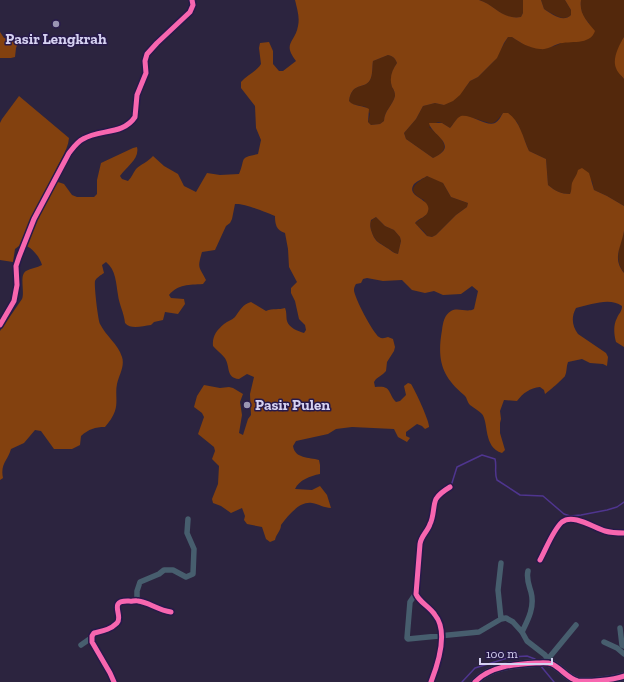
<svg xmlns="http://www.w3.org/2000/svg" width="624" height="682" viewBox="0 0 624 682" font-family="'Zilla Slab',serif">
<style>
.green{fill:#53280c}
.forest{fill:#83410f;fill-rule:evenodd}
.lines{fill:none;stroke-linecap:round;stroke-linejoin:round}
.stream{stroke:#4f358f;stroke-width:1.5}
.street{stroke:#475e6e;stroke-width:5.5}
.secondary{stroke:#445f70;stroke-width:8}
.cycleway-casing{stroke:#27194a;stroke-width:8}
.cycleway{stroke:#f766af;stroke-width:5}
.poi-dot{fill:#9a95b3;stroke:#27194a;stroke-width:1.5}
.labels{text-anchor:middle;stroke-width:3;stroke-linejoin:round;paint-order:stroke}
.poi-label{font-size:15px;font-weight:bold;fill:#d6d2f1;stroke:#27194a}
</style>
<rect width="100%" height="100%" fill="#2c243f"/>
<path class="green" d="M 479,0 L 523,0 L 523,13 L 521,17 C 501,20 495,5 479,0 Z
M 541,0 L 565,0 L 571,10 L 571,15 C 563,23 552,13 544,9 Z
M 581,0 L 624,0 L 624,37 L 622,41 L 616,68 L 624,79 L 624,206 L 607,196 L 594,190 L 592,181 L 577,174 L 573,182 L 572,190 L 570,194 C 561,194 555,191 548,185 L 546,159 L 529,151 L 517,122 L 503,113 C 492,128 492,123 476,119 C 471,117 463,118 457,119 L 450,128 L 442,123 L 438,122 L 429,127 C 440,137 455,148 433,158 L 406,139 L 404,133 L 416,119 L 423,106 L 435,103 L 444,105 L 465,88 L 470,81 L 478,77 L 494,61 L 508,37 L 512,37 C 545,60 562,44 589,23 C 582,17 580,9 581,0 Z
M 388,55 C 393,56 395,58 397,63 C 392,70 390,78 392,87 C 394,90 395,92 395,96 C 393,105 384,111 384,121 L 380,124 L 371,125 L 368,122 L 370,114 L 366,107 L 352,104 L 349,101 C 352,81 364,90 370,80 C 373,75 372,66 373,61 Z
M 427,176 L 440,181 L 443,183 L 451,197 L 468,203 L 467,207 L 456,215 L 436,235 L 432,237 L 427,236 C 424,230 419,228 415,223 L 426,215 L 424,200 C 405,191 414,184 427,176 Z
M 376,217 L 385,226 L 394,230 L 400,237 L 401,241 L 398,254 C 393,253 392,250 387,248 C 378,241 375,242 371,230 C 370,224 369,221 376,217 Z
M 624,231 L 624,273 C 614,260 619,246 624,231 Z"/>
<path class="forest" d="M 295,0 L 479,0 C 495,5 502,20 521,17 L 523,13 L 523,0 L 541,0 L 544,9 C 552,14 563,23 571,15 L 571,10 L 565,0 L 581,0 C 579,14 587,21 595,31 C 590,46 570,40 558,44 C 552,46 547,50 540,49 C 529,48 521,43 512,37 L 508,37 L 504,43 L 497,58 L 478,77 L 470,81 L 460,95 L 453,101 L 444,105 L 435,103 L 423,106 L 416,119 L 404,133 L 406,139 L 433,158 C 461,145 431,135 429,123 L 442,123 L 450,128 C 453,125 456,118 461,116 C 471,114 487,127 495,123 C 499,121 501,116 503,113 L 508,113 C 520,121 523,138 529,151 L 546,159 L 548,185 C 555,191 561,194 570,194 C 572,190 571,187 572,183 C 574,178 577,175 578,170 L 582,168 L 589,173 L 594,190 L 607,196 L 624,206 C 624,214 624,223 624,231 C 621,248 612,258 624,273 L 624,347 L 616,342 C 614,335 613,325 617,318 C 619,313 622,312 622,306 C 609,297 591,305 576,308 C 571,317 572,326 578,334 L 606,353 L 608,357 L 607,366 L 603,364 L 590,363 L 582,359 L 568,362 C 566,367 567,372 565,376 C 563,379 548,392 545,394 L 544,390 L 540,387 C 530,388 523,393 517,401 L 504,400 L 500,411 L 501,419 L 500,423 L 500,433 L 505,450 L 502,453 C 483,447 489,423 482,414 C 479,411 474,408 470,405 C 467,402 467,397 464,395 C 441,376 437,359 442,330 C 443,323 444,315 451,311 C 458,307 467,313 474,309 L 478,291 L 472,286 L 461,294 L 443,295 L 434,291 L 425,293 L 412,290 L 402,280 L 383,281 L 367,278 L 363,279 L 361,283 L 356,284 C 355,286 354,287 354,290 C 354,297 373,333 379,337 C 382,339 385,338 388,337 L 393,339 L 395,347 L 394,351 L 387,362 L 386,371 L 383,374 L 376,379 L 374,382 L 375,387 C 392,385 387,392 396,402 L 400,401 L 406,395 L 404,386 L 408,383 L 411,384 C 415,390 430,422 429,427 L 425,429 L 422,426 L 417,424 L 406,432 L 406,436 L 410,438 L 407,442 L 398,437 L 394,429 L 352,427 L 336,429 L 328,434 L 296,441 L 293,446 C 295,459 309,457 319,460 L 320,465 L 320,474 C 310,476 299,480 295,489 L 312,490 L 320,486 L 327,495 L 331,508 C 324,508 319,504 312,503 C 299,501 288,516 281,525 C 281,531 276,534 275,540 L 270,542 L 266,539 L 262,527 L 247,524 L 244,520 L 245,516 L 242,508 L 231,513 L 221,506 L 213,503 L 212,499 L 218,484 L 219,466 L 212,459 L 215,451 L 214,447 L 198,434 L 204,417 L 202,413 L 194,407 L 197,396 L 204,385 L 220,388 L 229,387 L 233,388 L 243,394 L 240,402 L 242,415 L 239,433 L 243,435 L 248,419 L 251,415 L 250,394 L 254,377 L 247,374 L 239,379 C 225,378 231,365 224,357 C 221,353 216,350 213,346 C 212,336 217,330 224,324 C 228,321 232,320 235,317 C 240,310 243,304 251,302 L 266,311 C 273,308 279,310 285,308 C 287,313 286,317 287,321 C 289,328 298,331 304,333 L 306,330 L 305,325 L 299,319 L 295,301 L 291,293 L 291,288 L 297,282 L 289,267 L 288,249 L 285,233 C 276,230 275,224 275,216 C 266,212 243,203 235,204 L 232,219 L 230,223 L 226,226 L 215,250 L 202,252 C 197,269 199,266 206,280 L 203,284 C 189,285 178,284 169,295 L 171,298 L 184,299 L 185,304 L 178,314 L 165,312 L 163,320 L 154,322 L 151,325 C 142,326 131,330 125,323 C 124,313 119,304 118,295 C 116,283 116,270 106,262 L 102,265 L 104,273 C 101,275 96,278 95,281 C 94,286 98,320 100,324 C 106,336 118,344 122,357 C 125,366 119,375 117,384 C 115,393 118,402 115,411 C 113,417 109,422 105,427 C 95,427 89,429 81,436 L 80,445 L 72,449 L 54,449 L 41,431 L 35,430 L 24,443 L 11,449 C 8,460 0,464 3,478 L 0,480 L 0,331 L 22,299 C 25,292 19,275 26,271 C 31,268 37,268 42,265 C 40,257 30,244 21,245 C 18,246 17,248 15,249 L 13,262 L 0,260 L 0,123 L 2,119 L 19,96 L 69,138 C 68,152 56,165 52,180 L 64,184 L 72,195 L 77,197 L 94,197 L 97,194 L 97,180 L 101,163 L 133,148 L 137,147 C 140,159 126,167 120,176 L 122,179 L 128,181 C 132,177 133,173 136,169 C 141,164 148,162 153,156 L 164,166 L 178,174 L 184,186 L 196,192 L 207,173 L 220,175 L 239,174 C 246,158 238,158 258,154 L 261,140 L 256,128 L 255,106 L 241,88 L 241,82 C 247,75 256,72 261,64 L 259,48 L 260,43 L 269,42 L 273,51 L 273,64 L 279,71 L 283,71 L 296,61 C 282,43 295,43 298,26 C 300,17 297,9 295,0 ZM 388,55 C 393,56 395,58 397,63 C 392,70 389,78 392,87 C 394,90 395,92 395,96 C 393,105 384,111 384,121 L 380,124 L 371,125 L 368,122 L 369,109 C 363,105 354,107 349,101 C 352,81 364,90 370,80 C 373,75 372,66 373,61 ZM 427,176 L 443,183 L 451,197 L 468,203 L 467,207 L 456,215 L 436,235 L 432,237 L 427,236 L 415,223 C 419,218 427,217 428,211 C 432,198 405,198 414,184 C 417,181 424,178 427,176 ZM 376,217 L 385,226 L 394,230 L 400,237 L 401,241 L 398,254 C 393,253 391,250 387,248 C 377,241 375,242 371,230 C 370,226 370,224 371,220 Z
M 0,32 L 4,38 L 19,40 L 16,48 L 15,57 L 11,58 L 0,58 Z
M 624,37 L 624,79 C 622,76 617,72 616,68 C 612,59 619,45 624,37 Z"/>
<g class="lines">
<path class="stream" d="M 451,486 L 457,467 L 482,455 L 495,459 C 497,466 494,473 497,480 L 520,495 L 543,496 L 564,514 L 570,516 L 581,515 L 607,510 L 617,507 L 624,502
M 540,665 L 554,682
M 462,682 L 475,668 L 511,657 L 527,656 L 535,659"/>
<path class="street" d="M 0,325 L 14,301 L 17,285 L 16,266 L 19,257 L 34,219 L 69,153 C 73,148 77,142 83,139 C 100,129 123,135 135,117 L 137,95 L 146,73 L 145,61 L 147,54 L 157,43 L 190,12 L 193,5 L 192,0
M 540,560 C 546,549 553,530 562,522 C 573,513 594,528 605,531 C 612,533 618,533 624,533
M 501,563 L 498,590 L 501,619
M 416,593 L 410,602 L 407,638 L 408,639 L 479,632 L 501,619 L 506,618 L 513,622 L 522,632 L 527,641 L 545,655 L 550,663
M 137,600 L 137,591 L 140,582 L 159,574 L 164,570 L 173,570 L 186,577 L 193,574 L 194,549 L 187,533 L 188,519
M 620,628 L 622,645 L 624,646
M 522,632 C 528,620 535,607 531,592 C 529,585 526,579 528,571
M 604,642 L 617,648 L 624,654
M 81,645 L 91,638
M 548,659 L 576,625
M 114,682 L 110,673 L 92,642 L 92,636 L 94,633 C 102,631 110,630 117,623 C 124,616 107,600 129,601 C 131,602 135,600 138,601 C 148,602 158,610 171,612
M 431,682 C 438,664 449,632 435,615 C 430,607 419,602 416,594 L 420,544 C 421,536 428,531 430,524 C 434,517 433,505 436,499 C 439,494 445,490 450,487"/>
<path class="secondary" d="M 475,682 C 490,666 516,664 536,663 C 541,663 547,662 552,664 C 561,668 568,679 578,681 C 588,682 613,680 624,676"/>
<g class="cycleway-casing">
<path id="cycleway" d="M 0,325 L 14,301 L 17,285 L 16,266 L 19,257 L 34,219 L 69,153 C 73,148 77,142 83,139 C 100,129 123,135 135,117 L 137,95 L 146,73 L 145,61 L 147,54 L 157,43 L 190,12 L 193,5 L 192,0
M 540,560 C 546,549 553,530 562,522 C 573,513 594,528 605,531 C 612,533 618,533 624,533
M 114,682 L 110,673 L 92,642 L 92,636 L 94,633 C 102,631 110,630 117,623 C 124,616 107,600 129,601 C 131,602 135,600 138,601 C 148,602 158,610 171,612
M 431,682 C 438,664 449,632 435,615 C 430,607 419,602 416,594 L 420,544 C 421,536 428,531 430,524 C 434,517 433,505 436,499 C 439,494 445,490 450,487
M 475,682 C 490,666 516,664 536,663 C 541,663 547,662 552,664 C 561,668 568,679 578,681 C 588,682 613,680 624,676"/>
</g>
<use href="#cycleway" class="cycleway"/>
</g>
<g class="poi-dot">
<circle cx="56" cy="24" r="4"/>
<circle cx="247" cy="405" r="4"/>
</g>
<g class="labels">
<g class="poi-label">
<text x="56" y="44">Pasir Lengkrah</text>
<text x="255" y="410" text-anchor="start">Pasir Pulen</text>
</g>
</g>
<path d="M480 658v6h72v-6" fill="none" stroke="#d6d2f1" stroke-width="2"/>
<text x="486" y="658" font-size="12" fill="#d6d2f1" stroke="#27194a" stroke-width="3" paint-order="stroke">100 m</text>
</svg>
